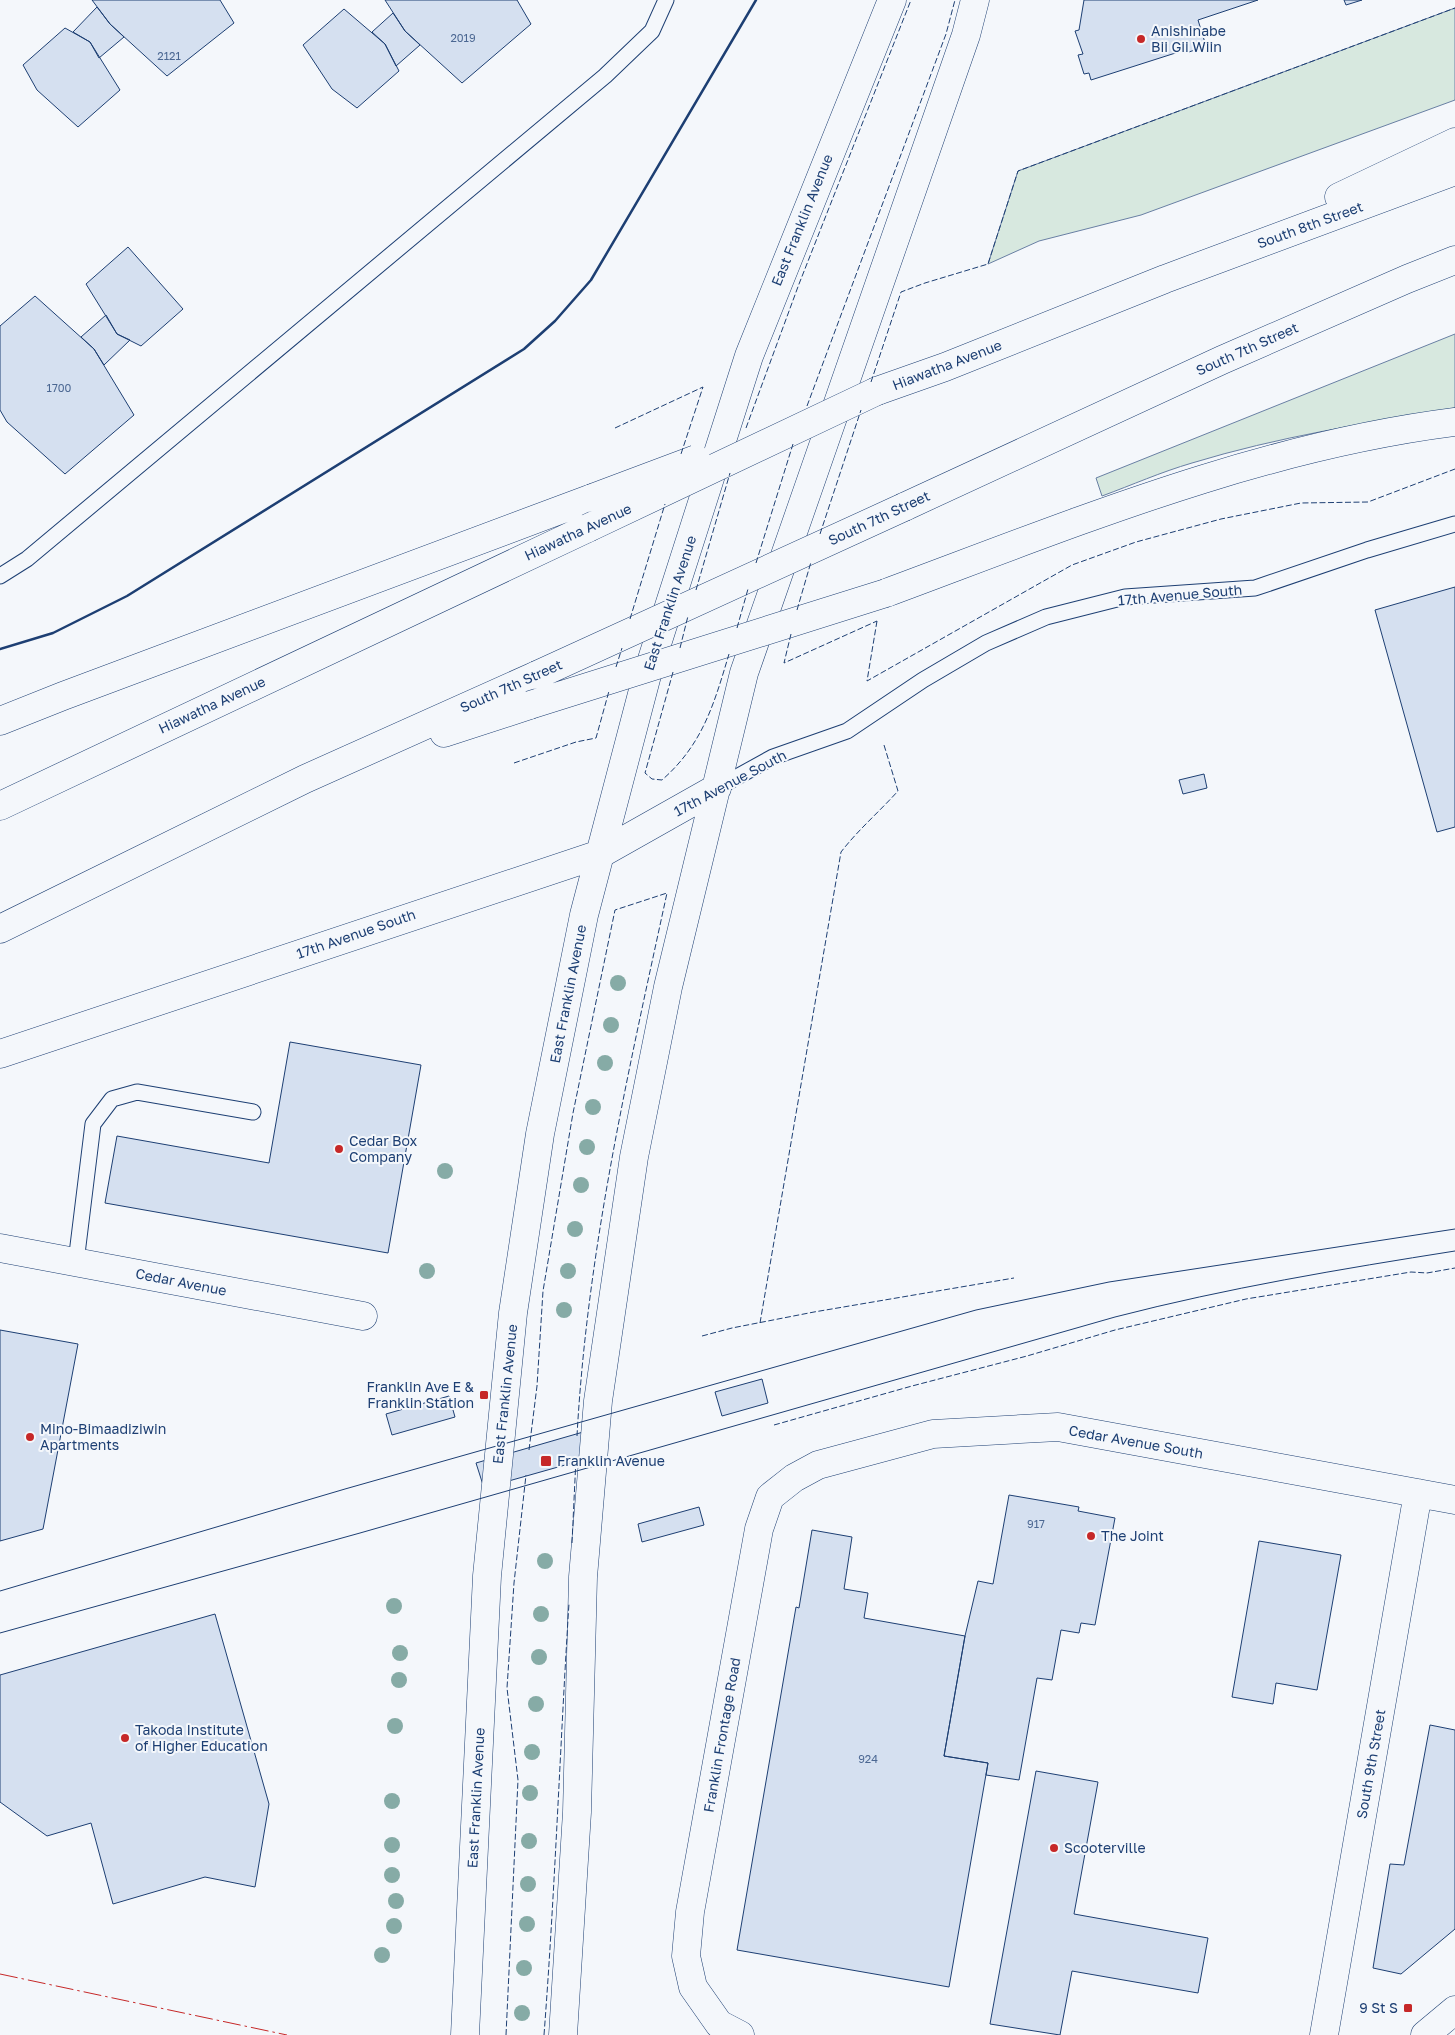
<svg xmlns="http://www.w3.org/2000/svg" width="1455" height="2035" viewBox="0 0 1455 2035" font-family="'Golos Text',sans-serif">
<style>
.green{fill:#d7e8df;stroke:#687fa3}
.building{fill:#d5e0f0;stroke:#1d3f73}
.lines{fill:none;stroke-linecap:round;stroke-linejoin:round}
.lane-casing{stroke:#1d3f73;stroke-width:17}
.street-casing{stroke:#1d3f73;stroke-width:29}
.secondary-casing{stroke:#1d3f73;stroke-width:29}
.highway-casing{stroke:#1d3f73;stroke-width:29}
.lane{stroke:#f4f7fb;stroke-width:15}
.street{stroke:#f4f7fb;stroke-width:28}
.secondary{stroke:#f4f7fb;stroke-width:28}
.highway{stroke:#f4f7fb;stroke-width:28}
.tram{stroke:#1d3f73;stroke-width:1}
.highway-bridge-casing{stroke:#1d3f73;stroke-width:29;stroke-linecap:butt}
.highway-bridge{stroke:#f4f7fb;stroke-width:28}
.fence{stroke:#1d3f73;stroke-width:1;stroke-dasharray:6 2.5;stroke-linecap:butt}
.wall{stroke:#1d3f73;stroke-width:2.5}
.power{stroke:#c62828;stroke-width:1;stroke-dasharray:18 4 2.5 4;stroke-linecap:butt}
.tree{fill:#86aba6}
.poi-dot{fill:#c62828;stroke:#f4f7fb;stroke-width:2}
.labels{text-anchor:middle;stroke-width:4;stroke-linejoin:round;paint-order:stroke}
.number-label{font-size:11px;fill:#4b6792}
.poi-label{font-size:14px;fill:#1d3f73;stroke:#f4f7fb;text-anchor:start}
.street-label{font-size:14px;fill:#1d3f73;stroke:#f4f7fb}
</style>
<rect width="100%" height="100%" fill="#f4f7fb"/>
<path class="green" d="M 1455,8 L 1455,100 L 1141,215 L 1039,241 L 988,264 L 1018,171 Z
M 1455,334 L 1455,408 C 1367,423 1277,437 1192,463 C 1161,472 1132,485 1102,496 L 1096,478 Z"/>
<path class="building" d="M 92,0 L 220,0 L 234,23 L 167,76 L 110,24 Z
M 385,0 L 517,0 L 531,24 L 462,83 L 405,31 Z
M 1084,0 L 1258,0 L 1198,20 L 1206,46 L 1189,52 L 1188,49 L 1091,80 L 1089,73 L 1084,74 L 1078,55 L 1083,54 L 1075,31 L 1079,30 Z
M 1344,0 L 1362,0 L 1346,5 Z
M 97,7 L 110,24 L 124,37 L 99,58 L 90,42 L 73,32 Z
M 344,9 L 385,44 L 399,71 L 357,108 L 332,89 L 303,45 Z
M 393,13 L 405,31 L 420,45 L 396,66 L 385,44 L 372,32 Z
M 65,28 L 90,42 L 120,90 L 78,127 L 37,90 L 23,65 Z
M 128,247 L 183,309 L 141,346 L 117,334 L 86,284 Z
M 35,296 L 94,349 L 134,415 L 65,474 L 7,422 L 0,410 L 0,326 Z
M 106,315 L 117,334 L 130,340 L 104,365 L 94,349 L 81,337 Z
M 1455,587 L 1455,827 L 1437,832 L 1375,610 Z
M 1204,774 L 1207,788 L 1183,794 L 1179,780 Z
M 290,1042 L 421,1065 L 388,1253 L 105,1203 L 117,1136 L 269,1163 Z
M 0,1330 L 78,1344 L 43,1529 L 0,1541 Z
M 762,1379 L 768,1403 L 722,1416 L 715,1392 Z
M 449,1396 L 455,1417 L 392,1435 L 386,1414 Z
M 597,1428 L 604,1454 L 484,1488 L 476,1463 Z
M 1009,1495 L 1079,1507 L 1078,1511 L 1115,1518 L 1095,1625 L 1081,1623 L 1079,1633 L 1061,1630 L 1052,1680 L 1037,1678 L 1019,1780 L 986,1775 L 988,1763 L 944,1756 L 965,1636 L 978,1581 L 993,1584 Z
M 699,1507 L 704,1525 L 642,1542 L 638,1524 Z
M 812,1530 L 852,1537 L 844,1589 L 868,1593 L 864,1618 L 965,1636 L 944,1756 L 988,1763 L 949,1987 L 737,1950 L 796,1607 L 799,1608 Z
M 1259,1541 L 1341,1555 L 1317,1690 L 1276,1683 L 1273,1704 L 1232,1697 Z
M 215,1614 L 269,1804 L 255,1887 L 205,1877 L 113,1904 L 91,1823 L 47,1836 L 0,1802 L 0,1675 Z
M 1430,1725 L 1455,1730 L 1455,1929 L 1401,1974 L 1373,1968 L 1390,1864 L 1404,1865 Z
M 1036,1771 L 1098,1782 L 1074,1914 L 1208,1938 L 1198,1993 L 1072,1971 L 1060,2035 L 990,2024 Z"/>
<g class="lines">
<g class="lane-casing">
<path id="lane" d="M 0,576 L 27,559 L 605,76 L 652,31 L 666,0
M 717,788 L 773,757 L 847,731 L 923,680 L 986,643 L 1046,617 L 1125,597 L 1255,588 L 1367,550 L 1455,524
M 76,1262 L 93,1124 L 112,1099 L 137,1092 L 253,1112"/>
</g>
<g class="street-casing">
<path id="street" d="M 0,1248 L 363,1316
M 740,2035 L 719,2024 L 693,1987 L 686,1956 L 690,1912 L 759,1529 L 770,1497 L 794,1478 L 818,1465 L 933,1434 L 1058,1427 L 1455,1500
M 1324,2035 L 1418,1493"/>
</g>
<g class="secondary-casing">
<path id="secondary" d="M 0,1054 L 600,854 L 717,788
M 465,2035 L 487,1576 L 513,1313 L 540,1134 L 584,915 L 647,675 L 749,356 L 892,0
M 563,2035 L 577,1812 L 583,1577 L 598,1401 L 634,1157 L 668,987 L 744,673 L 966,35 L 975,0
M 1425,2035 L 1455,2010"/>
</g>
<g class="highway-casing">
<path id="highway" d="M 1339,197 L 1455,142
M 877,391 L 945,367 L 1165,279 L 1455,171
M 904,507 L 1222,360 L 1407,279 L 1455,260
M 886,593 C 1072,524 1257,447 1455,422
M 0,721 L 63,696 L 592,498
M 444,733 L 530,705
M 0,806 L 588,528
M 0,929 L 305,779 L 537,675"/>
</g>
<use href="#lane" class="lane"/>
<use href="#street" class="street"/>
<use href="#secondary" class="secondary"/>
<use href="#highway" class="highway"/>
<path class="tram" d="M 0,1591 L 345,1489 L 976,1310 L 1109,1282 L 1455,1229
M 0,1633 L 360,1533 L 1115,1317 C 1227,1288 1341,1269 1455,1251"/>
<g class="highway-bridge-casing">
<path id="highway-bridge" d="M 592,498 L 696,459
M 588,528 L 877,391
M 537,675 L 904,507
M 530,705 L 886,593"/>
</g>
<use href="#highway-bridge" class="highway-bridge"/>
<path class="fence" d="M 871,382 L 901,292 L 925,283 L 988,264 L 1018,171 L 1455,8
M 807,406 L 946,34 L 955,0
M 615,428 L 703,387 L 681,454
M 746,428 L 799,284 L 911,0
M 820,534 L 861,410
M 756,563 L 793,444
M 696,590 L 730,473
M 797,610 L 811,562
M 630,619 L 665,504
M 877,621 L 867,681 L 1072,565 L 1136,542 L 1221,519 L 1301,503 L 1368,502 L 1455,469
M 737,628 L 748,589
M 791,634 L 784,663 L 877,621
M 680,648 L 688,616
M 616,667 L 622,648
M 673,672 L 645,773 L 652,779 L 662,780 C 703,744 714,704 729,654
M 514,763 L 576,742 L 596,738 L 609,691
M 760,1323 L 841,852 C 858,830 879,812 898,791 L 884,745
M 702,1336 L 732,1328 L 814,1312 L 1014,1278
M 774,1425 L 912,1386 L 1027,1356 L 1115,1330 L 1246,1299 L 1411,1272 L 1427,1273 L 1455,1268
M 529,1450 L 537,1386 L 543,1291 L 573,1113 L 615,910 L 667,893 C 628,1073 587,1252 577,1436
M 572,1543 L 576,1458
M 506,2035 L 518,1780 L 507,1688 L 514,1583 L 526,1475
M 544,2035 C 555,1891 560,1747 569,1603"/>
<path class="wall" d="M 0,649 L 53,633 L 127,596 L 524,349 L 555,321 L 591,280 L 756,0"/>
<path class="power" d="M 0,1974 L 287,2035"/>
</g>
<g class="tree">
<circle cx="618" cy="983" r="8"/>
<circle cx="611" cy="1025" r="8"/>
<circle cx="605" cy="1063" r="8"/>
<circle cx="593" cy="1107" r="8"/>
<circle cx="587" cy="1147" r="8"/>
<circle cx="445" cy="1171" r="8"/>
<circle cx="581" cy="1185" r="8"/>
<circle cx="575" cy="1229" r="8"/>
<circle cx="427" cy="1271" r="8"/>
<circle cx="568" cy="1271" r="8"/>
<circle cx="564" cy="1310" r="8"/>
<circle cx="545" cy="1561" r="8"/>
<circle cx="394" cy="1606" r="8"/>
<circle cx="541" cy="1614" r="8"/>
<circle cx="400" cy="1653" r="8"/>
<circle cx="539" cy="1657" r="8"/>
<circle cx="399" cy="1680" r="8"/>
<circle cx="536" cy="1704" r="8"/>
<circle cx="395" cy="1726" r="8"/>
<circle cx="532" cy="1752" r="8"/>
<circle cx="530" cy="1793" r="8"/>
<circle cx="392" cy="1801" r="8"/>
<circle cx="529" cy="1841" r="8"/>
<circle cx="392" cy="1845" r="8"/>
<circle cx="392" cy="1875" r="8"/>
<circle cx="528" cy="1884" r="8"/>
<circle cx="396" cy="1901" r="8"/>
<circle cx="527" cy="1924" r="8"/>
<circle cx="394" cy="1926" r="8"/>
<circle cx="382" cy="1955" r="8"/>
<circle cx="524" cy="1968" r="8"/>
<circle cx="522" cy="2013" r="8"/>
</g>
<g class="poi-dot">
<circle cx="1141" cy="39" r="5"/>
<circle cx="339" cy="1149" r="5"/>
<rect x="479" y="1390" width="10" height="10" rx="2.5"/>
<circle cx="30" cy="1437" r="5"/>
<rect x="540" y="1455" width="12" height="12" rx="2.5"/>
<circle cx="1091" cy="1536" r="5"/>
<circle cx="125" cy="1738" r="5"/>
<circle cx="1054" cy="1848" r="5"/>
<rect x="1403" y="2003" width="10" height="10" rx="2.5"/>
</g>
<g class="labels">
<g class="number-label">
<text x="463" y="42">2019</text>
<text x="169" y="60">2121</text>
<text x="59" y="392">1700</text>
<text x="1036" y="1528">917</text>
<text x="868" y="1763">924</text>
</g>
<g class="poi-label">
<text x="1151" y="36">Anishinabe<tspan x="1151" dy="16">Bii Gii Wiin</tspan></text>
<text x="349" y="1146">Cedar Box<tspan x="349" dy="16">Company</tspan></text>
<text x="474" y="1392" text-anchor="end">Franklin Ave E &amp;<tspan x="474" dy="16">Franklin Station</tspan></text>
<text x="40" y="1434">Mino-Bimaadiziwin<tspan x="40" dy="16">Apartments</tspan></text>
<text x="557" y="1466">Franklin Avenue</text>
<text x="1101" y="1541">The Joint</text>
<text x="135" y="1735">Takoda Institute<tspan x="135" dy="16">of Higher Education</tspan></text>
<text x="1064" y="1853">Scooterville</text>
<text x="1398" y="2013" text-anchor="end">9 St S</text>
</g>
<g class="street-label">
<text transform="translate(802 220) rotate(-68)" y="5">East Franklin Avenue</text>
<text transform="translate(1310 225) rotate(-20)" y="5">South 8th Street</text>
<text transform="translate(1247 349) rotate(-24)" y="5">South 7th Street</text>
<text transform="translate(947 365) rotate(-21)" y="5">Hiawatha Avenue</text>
<text transform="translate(879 518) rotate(-25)" y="5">South 7th Street</text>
<text transform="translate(578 532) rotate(-25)" y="5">Hiawatha Avenue</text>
<text transform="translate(1180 595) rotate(-5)" y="5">17th Avenue South</text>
<text transform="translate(670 603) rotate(-72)" y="5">East Franklin Avenue</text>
<text transform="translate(511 686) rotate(-24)" y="5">South 7th Street</text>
<text transform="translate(212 705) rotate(-25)" y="5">Hiawatha Avenue</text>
<text transform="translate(730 783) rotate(-28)" y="5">17th Avenue South</text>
<text transform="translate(356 934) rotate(-19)" y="5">17th Avenue South</text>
<text transform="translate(568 994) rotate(-79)" y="5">East Franklin Avenue</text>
<text transform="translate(181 1282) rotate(11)" y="5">Cedar Avenue</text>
<text transform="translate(505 1394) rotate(-84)" y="5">East Franklin Avenue</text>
<text transform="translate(1136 1442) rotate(10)" y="5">Cedar Avenue South</text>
<text transform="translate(722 1735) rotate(-80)" y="5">Franklin Frontage Road</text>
<text transform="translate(1371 1764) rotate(-80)" y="5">South 9th Street</text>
<text transform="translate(476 1798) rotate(-87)" y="5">East Franklin Avenue</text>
</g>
</g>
</svg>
